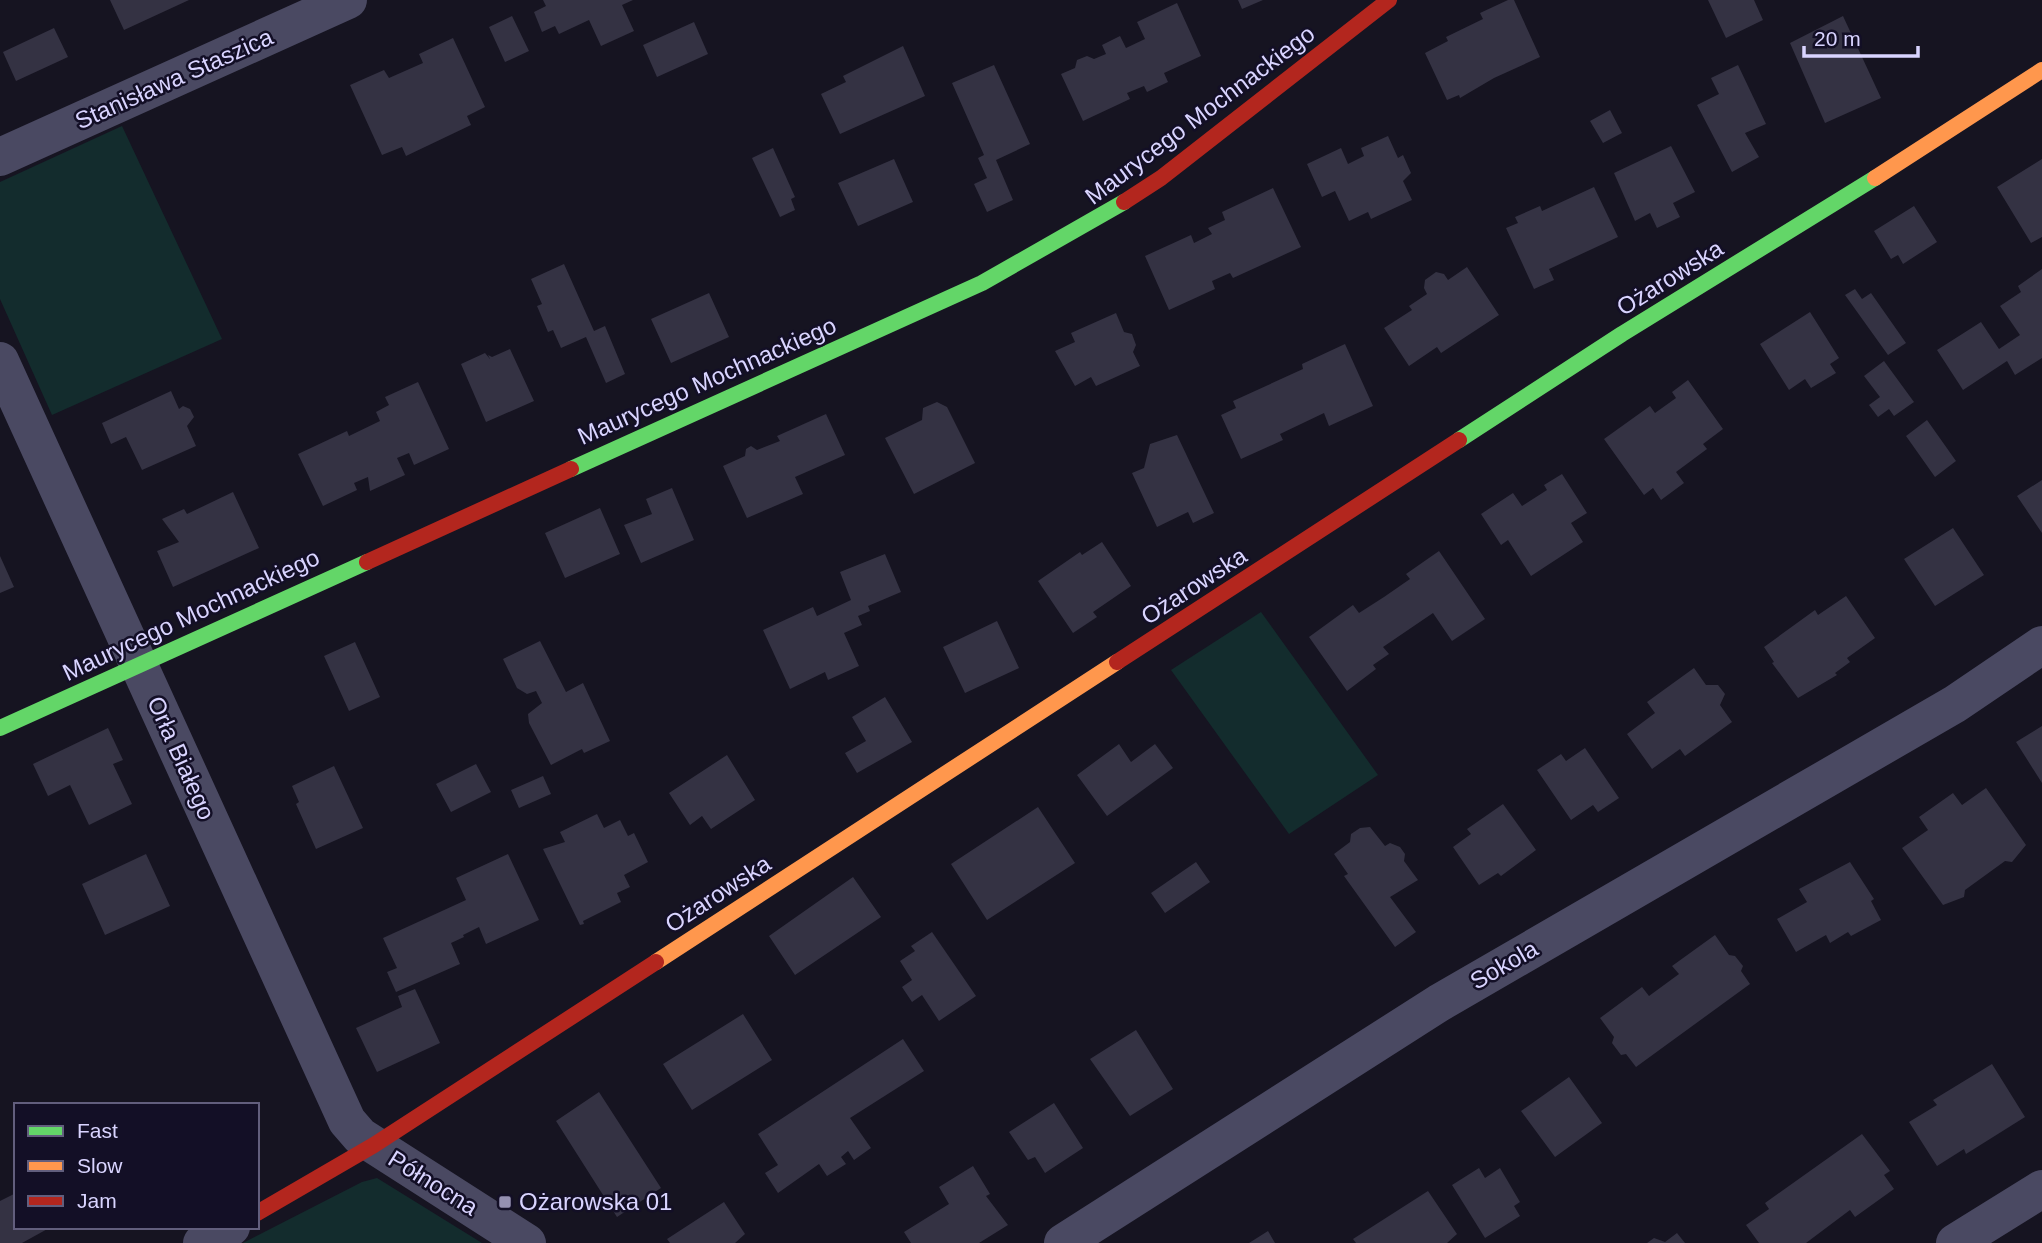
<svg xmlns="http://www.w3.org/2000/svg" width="2042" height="1243" viewBox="0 0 2042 1243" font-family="Helvetica,sans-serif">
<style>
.green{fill:#132c2d}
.building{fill:#343243}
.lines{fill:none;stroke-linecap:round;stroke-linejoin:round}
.street{stroke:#4a4962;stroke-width:38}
.fast{stroke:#63d668;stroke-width:16}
.slow{stroke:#ff974d;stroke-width:16}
.jam{stroke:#b3261e;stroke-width:16}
.poi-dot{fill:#9591b1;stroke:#130f26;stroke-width:2.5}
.labels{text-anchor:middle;stroke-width:5;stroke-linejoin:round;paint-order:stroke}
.street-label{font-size:24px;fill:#d9d4ff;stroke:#130f26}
.poi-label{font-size:24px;fill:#d9d4ff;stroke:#130f26;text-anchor:start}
</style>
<rect width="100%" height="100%" fill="#161421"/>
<path class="green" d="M 122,126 L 222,339 L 52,415 L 0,299 L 0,182 Z
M 1261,612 L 1378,775 L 1289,834 L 1171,670 Z
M 377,1178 L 482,1243 L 243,1243 L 362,1182 Z"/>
<path class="building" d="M 110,0 L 189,0 L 124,30 Z
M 543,0 L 633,0 L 622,5 L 634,31 L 601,46 L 589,20 L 559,34 L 555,26 L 542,32 L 534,12 L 546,6 Z
M 1238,0 L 1263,0 L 1242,9 Z
M 1508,0 L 1514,0 L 1540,57 L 1494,78 L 1460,98 L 1459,95 L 1447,100 L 1425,53 L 1448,41 L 1446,37 L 1483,19 L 1480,13 Z
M 1708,0 L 1754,0 L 1763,20 L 1726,38 Z
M 1177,3 L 1201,56 L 1164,73 L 1168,82 L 1147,92 L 1144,86 L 1127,93 L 1130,99 L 1083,121 L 1061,74 L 1075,68 L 1077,60 L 1087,56 L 1094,59 L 1106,54 L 1102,45 L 1120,36 L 1126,48 L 1145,39 L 1137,22 Z
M 512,16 L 529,51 L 505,62 L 489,27 Z
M 1843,16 L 1881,98 L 1825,123 L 1790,43 Z
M 694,22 L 708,54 L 657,77 L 643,45 Z
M 54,28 L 68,57 L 16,81 L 3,52 Z
M 453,38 L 485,107 L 467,116 L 471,125 L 406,156 L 402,147 L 382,155 L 350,85 L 384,70 L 389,78 L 423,63 L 419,54 Z
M 903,46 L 925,96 L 840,134 L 821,94 L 846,82 L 843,76 Z
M 994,65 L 1030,144 L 996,160 L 1013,200 L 987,212 L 974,184 L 987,178 L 978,158 L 984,155 L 952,83 Z
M 1738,65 L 1766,124 L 1745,133 L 1759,157 L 1732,172 L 1697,105 L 1719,94 L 1711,78 Z
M 1610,110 L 1622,133 L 1603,143 L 1590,121 Z
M 1388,136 L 1398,158 L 1403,155 L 1411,173 L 1403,181 L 1412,200 L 1371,219 L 1368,212 L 1349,221 L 1335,191 L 1322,197 L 1307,164 L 1341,148 L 1348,164 L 1364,156 L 1361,148 Z
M 1671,146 L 1695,192 L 1673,203 L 1680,217 L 1657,228 L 1650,213 L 1635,221 L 1614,173 Z
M 773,148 L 795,197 L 791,199 L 795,210 L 780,217 L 752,158 Z
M 894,159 L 913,202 L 858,226 L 838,183 Z
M 2042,159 L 2042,237 L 2031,243 L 1997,187 Z
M 1594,187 L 1618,237 L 1549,269 L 1554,280 L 1534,289 L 1506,228 L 1518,223 L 1515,217 L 1540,206 L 1542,211 Z
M 1273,188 L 1301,247 L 1233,278 L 1230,273 L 1212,281 L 1215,289 L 1169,310 L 1145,256 L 1191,235 L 1194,243 L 1212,234 L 1208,228 L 1225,220 L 1222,212 Z
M 1914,206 L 1937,242 L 1903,264 L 1898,255 L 1891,259 L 1874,231 Z
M 564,264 L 594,331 L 605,326 L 625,374 L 606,383 L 586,337 L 561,348 L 553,330 L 548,332 L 537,306 L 542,304 L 531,279 Z
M 1467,267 L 1499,315 L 1441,353 L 1437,347 L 1409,366 L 1384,328 L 1412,310 L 1409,306 L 1427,294 L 1424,288 L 1425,280 L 1436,272 L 1444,274 L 1448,280 Z
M 2042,269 L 2042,358 L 2015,375 L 2007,361 L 1963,390 L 1937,350 L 1981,322 L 1999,349 L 2020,335 L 2000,306 L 2021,292 L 2018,286 Z
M 1855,289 L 1862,299 L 1871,293 L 1906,343 L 1888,355 L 1845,295 Z
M 709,293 L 729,337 L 671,363 L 651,319 Z
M 1810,312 L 1839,358 L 1830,364 L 1836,373 L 1811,388 L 1805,379 L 1789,390 L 1760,344 Z
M 1116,313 L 1124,332 L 1132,334 L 1136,345 L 1133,352 L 1140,366 L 1096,386 L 1091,377 L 1075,386 L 1055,351 L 1075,342 L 1071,333 Z
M 1345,344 L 1373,406 L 1329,426 L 1324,413 L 1280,434 L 1283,440 L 1241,459 L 1221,415 L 1236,408 L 1233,401 L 1303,369 L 1302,364 Z
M 510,349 L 534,401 L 486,422 L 461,364 L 485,353 L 490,359 L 488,355 L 492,357 Z
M 1884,361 L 1914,402 L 1894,416 L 1889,409 L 1878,417 L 1869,405 L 1880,397 L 1864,376 Z
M 1688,380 L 1723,429 L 1703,444 L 1707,449 L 1676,472 L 1684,483 L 1661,500 L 1653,488 L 1644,495 L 1604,439 L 1650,406 L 1655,413 L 1676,398 L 1672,392 Z
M 418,382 L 449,449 L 414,465 L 409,453 L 397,458 L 405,475 L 370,491 L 368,477 L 354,483 L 357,490 L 323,506 L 298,454 L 347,431 L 349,436 L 380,421 L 376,412 L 389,405 L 385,397 Z
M 171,391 L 179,409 L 183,406 L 190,409 L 194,417 L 187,426 L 196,446 L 142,470 L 126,437 L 111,444 L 102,423 Z
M 937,402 L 947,407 L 975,463 L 914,494 L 885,438 L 922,420 L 923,408 Z
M 826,414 L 845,455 L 795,477 L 803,494 L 747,518 L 723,466 L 745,456 L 746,449 L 751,446 L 757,450 L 780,441 L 777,436 Z
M 1927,420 L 1956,461 L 1935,477 L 1906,436 Z
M 1177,435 L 1214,513 L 1193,523 L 1188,512 L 1157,527 L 1132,473 L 1144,468 L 1150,444 Z
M 1562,474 L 1587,513 L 1571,523 L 1583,542 L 1531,576 L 1508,540 L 1501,545 L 1481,514 L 1513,493 L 1522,506 L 1547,490 L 1544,485 Z
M 2042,480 L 2042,533 L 2017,496 Z
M 672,488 L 694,540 L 641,563 L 624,525 L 652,514 L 646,499 Z
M 233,492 L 259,548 L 173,587 L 157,551 L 179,542 L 162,519 L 184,509 L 187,514 Z
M 600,508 L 620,554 L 565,578 L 545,533 Z
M 1953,528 L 1984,575 L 1935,606 L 1904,559 Z
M 1102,542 L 1131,586 L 1093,612 L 1097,617 L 1073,633 L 1038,581 L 1080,552 L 1082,555 Z
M 1439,551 L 1485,619 L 1452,641 L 1433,613 L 1383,647 L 1389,654 L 1373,665 L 1376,669 L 1347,691 L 1309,637 L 1353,605 L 1359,613 L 1384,597 L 1410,579 L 1406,574 Z
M 885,554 L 901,592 L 868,606 L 870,611 L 858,616 L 862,625 L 844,633 L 859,666 L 828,680 L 825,672 L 790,689 L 763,630 L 813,607 L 817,616 L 851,600 L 840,572 Z
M 0,556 L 14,587 L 0,593 Z
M 1846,596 L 1875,638 L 1847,658 L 1850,662 L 1835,673 L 1837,675 L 1798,698 L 1772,663 L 1774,662 L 1764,647 L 1815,610 L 1818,615 Z
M 997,621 L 1019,668 L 965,693 L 943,647 Z
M 540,641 L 566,692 L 583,683 L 610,741 L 584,753 L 582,749 L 551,765 L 529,723 L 528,714 L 542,703 L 536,691 L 527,694 L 517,688 L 503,659 Z
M 355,642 L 380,697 L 349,711 L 324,656 Z
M 1694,668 L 1706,685 L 1718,685 L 1725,694 L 1720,705 L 1732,722 L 1685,756 L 1680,749 L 1652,769 L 1627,734 L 1655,713 L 1647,702 Z
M 885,697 L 912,742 L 857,773 L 845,753 L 866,741 L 852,717 Z
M 2042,726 L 2042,783 L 2016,742 Z
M 108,728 L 123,760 L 113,764 L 132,804 L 89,825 L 70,785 L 48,796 L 33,764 Z
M 1119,744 L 1131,762 L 1155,744 L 1173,768 L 1107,816 L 1077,775 Z
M 1585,748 L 1619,798 L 1598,812 L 1593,805 L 1571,820 L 1537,770 L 1561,754 L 1566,761 Z
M 727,755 L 755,800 L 711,829 L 702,816 L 690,825 L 669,793 Z
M 476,764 L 491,792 L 451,812 L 436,784 Z
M 334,766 L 363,828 L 316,849 L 296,804 L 299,802 L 292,786 Z
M 543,776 L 551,794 L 519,808 L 511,790 Z
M 1986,788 L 2026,845 L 2012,862 L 2005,861 L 1965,890 L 1964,897 L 1943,905 L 1902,848 L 1928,830 L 1919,817 L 1953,793 L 1962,805 Z
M 1503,804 L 1536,850 L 1501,876 L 1498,873 L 1479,885 L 1453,847 L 1471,834 L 1467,829 Z
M 1038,807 L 1075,863 L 987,920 L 951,864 Z
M 597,814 L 604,828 L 620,820 L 628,836 L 634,833 L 648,862 L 624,875 L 630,887 L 617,893 L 621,902 L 583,921 L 584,924 L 580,925 L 543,849 L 565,842 L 560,832 Z
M 1370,827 L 1385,846 L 1390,843 L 1400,847 L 1405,854 L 1404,861 L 1418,880 L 1390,897 L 1416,932 L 1395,947 L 1344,876 L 1348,874 L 1334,854 L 1350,842 L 1351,834 L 1360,828 Z
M 146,854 L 170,906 L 105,935 L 82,884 Z
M 508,854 L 539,920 L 486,944 L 479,927 L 463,935 L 464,937 L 451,943 L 460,964 L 396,992 L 387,972 L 397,968 L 383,938 L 466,900 L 456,878 Z
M 1196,862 L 1210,882 L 1165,913 L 1151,893 Z
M 1850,862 L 1874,899 L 1871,901 L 1881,920 L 1851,936 L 1848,932 L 1830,943 L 1826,935 L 1796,952 L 1777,919 L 1807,902 L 1799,889 Z
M 853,877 L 881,917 L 795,975 L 769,936 Z
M 932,932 L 976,996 L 939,1021 L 922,995 L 912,1002 L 902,987 L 912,980 L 900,961 L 915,951 L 911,946 Z
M 1715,935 L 1729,955 L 1735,956 L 1743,966 L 1741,971 L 1750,984 L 1636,1067 L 1626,1054 L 1621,1055 L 1612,1043 L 1614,1037 L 1600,1018 L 1642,987 L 1649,996 L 1679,974 L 1672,966 Z
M 415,989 L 440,1043 L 377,1072 L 356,1028 L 402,1007 L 398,996 Z
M 743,1014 L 772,1060 L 692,1110 L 663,1064 Z
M 1136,1030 L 1173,1089 L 1130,1116 L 1090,1059 Z
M 903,1039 L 924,1071 L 850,1118 L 871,1148 L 854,1160 L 848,1151 L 841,1157 L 846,1164 L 827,1176 L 819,1164 L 778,1193 L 765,1173 L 778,1165 L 758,1134 Z
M 1992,1064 L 2025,1117 L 1966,1154 L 1964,1149 L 1937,1166 L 1909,1122 L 1937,1105 L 1933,1100 Z
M 1569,1077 L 1602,1123 L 1555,1157 L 1521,1111 Z
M 599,1092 L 661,1188 L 617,1217 L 556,1121 Z
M 1054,1103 L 1083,1148 L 1045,1173 L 1035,1157 L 1028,1160 L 1009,1132 Z
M 1862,1134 L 1890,1171 L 1884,1175 L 1894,1189 L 1855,1217 L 1850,1210 L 1806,1243 L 1759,1243 L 1746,1225 L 1769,1209 L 1765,1203 Z
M 973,1166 L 990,1194 L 986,1196 L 1008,1225 L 979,1243 L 911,1243 L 904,1232 L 949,1204 L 939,1187 Z
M 1479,1168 L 1485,1178 L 1500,1168 L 1520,1202 L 1514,1206 L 1520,1216 L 1485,1238 L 1452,1185 Z
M 1428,1191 L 1457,1234 L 1447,1243 L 1356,1243 L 1353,1239 Z
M 16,1193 L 16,1227 L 51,1227 L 22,1243 L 0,1243 L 0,1201 Z
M 724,1202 L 745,1234 L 735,1243 L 670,1243 L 667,1239 Z
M 1268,1231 L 1275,1243 L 1249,1243 Z
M 1677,1233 L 1685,1243 L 1647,1243 L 1654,1238 L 1665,1242 Z"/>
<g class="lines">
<path class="street" d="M 0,157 L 348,0
M 0,361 L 347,1121 L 360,1136 L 527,1243
M 202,1243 L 231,1227
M 1063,1243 L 1439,1003 L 1955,704 L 2042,645
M 1955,1243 L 2042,1189"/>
<path class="fast" d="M 1459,440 L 1622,334 L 1875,178
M 571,469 L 982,283 L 1124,202
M 0,728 L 367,562"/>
<path class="slow" d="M 1875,178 L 2042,70
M 656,962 L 1117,662"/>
<path class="jam" d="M 1124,202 L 1161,178 L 1389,0
M 367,562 L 571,469
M 1117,662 L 1459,440
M 257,1213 L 374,1145 L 656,962"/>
</g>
<rect class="poi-dot" x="498" y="1195" width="14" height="14" rx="3.5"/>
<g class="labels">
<g class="street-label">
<text transform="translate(174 79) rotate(-24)" y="8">Stanisława Staszica</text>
<text transform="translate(1200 115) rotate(-37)" y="8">Maurycego Mochnackiego</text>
<text transform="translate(1670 278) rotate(-32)" y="8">Ożarowska</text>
<text transform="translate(707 381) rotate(-24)" y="8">Maurycego Mochnackiego</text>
<text transform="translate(1194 586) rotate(-33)" y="8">Ożarowska</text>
<text transform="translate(191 615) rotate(-25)" y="8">Maurycego Mochnackiego</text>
<text transform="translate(181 758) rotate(66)" y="8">Orła Białego</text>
<text transform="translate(718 894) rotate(-33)" y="8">Ożarowska</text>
<text transform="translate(1504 965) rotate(-30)" y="8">Sokola</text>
<text transform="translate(433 1183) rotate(32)" y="8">Północna</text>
</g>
<g class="poi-label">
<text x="519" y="1210">Ożarowska 01</text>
</g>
</g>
<rect x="14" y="1103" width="245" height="126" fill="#130f26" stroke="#625e7d" stroke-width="2"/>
<rect x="28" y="1126" width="35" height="10" fill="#63d668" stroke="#625e7d" stroke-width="2"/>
<text x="77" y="1138" font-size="21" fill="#d9d4ff">Fast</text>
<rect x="28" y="1161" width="35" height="10" fill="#ff974d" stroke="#625e7d" stroke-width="2"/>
<text x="77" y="1173" font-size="21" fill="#d9d4ff">Slow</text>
<rect x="28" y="1196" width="35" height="10" fill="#b3261e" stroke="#625e7d" stroke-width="2"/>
<text x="77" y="1208" font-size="21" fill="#d9d4ff">Jam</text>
<path d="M1804 46v10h114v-10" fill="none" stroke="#d9d4ff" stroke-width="3.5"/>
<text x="1814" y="46" font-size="21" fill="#d9d4ff" stroke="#130f26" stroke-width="5" paint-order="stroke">20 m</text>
</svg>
